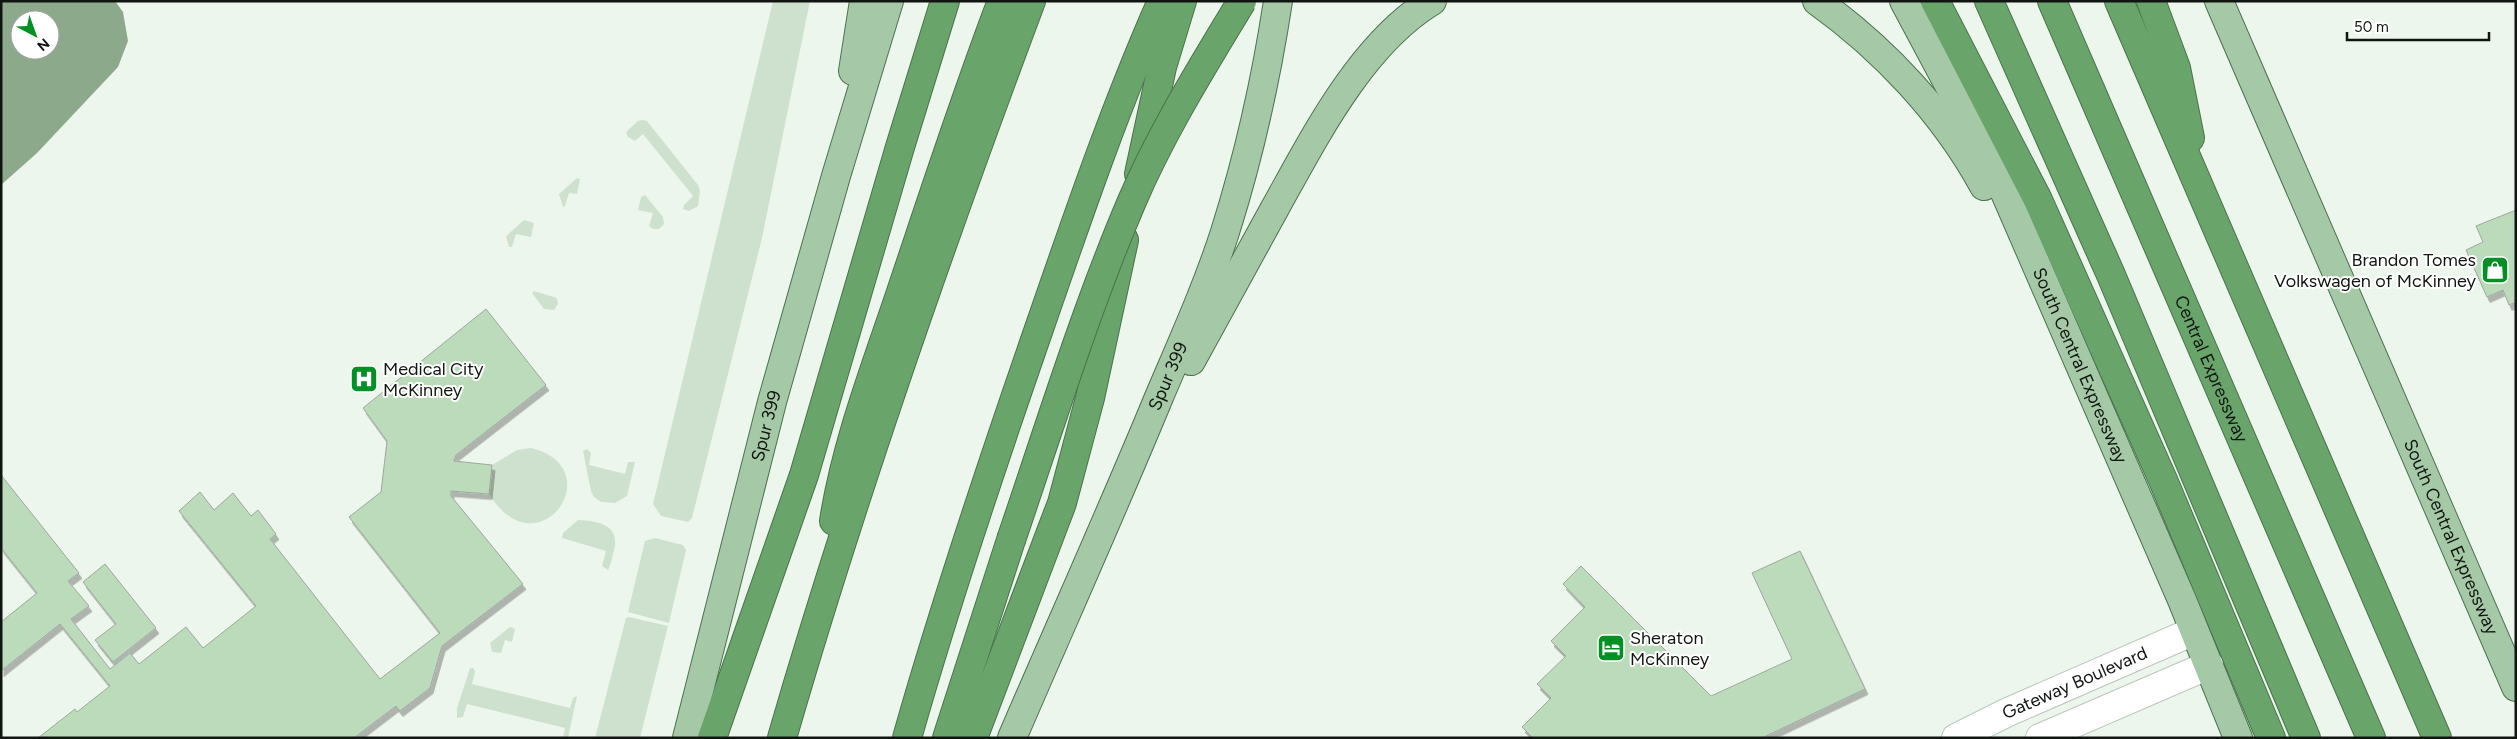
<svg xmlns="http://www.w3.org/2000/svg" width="2517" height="739" viewBox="0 0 2517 739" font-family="Figtree,sans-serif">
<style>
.green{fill:#cee1ce}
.water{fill:#8caa8b;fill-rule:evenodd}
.building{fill:#bbdbba;stroke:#9ea79e;filter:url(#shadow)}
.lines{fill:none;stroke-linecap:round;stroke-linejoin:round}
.minor-casing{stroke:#bdc6bd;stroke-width:30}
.major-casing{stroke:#4a734c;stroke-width:30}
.highway-casing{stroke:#4a734c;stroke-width:30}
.minor{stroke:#fff;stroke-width:28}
.major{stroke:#a5c9a6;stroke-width:28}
.highway{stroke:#69a56b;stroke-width:28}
.highway-bridge-casing{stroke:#4a734c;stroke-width:30;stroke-linecap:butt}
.highway-bridge{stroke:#69a56b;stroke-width:28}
.labels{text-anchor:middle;stroke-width:4;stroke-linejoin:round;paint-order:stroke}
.poi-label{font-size:18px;fill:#111511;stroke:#fff;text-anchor:start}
.street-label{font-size:18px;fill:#111511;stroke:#fff}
</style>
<defs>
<filter id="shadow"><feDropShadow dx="3" dy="5.5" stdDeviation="0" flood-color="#0004"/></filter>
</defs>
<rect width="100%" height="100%" fill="#edf6ec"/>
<path class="green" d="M 773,1 L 810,1 L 762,238 L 692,518 L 688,522 L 661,516 L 653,504 Z
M 643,120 L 647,121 L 698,185 L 700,191 L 698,206 L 689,211 L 683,209 L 684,205 L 693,196 L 643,134 L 635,141 L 628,137 L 626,132 L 638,121 Z
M 577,178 L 580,179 L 577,194 L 569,193 L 565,206 L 563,207 L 559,194 Z
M 645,195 L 663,217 L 664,224 L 659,229 L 653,229 L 649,226 L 653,213 L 638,210 L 641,197 Z
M 524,220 L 534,223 L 531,237 L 516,234 L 512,247 L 509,247 L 506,236 Z
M 534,291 L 557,298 L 558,304 L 554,310 L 544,309 L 532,293 Z
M 531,448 C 612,467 539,574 489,494 L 492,465 L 517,450 Z
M 587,449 L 591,453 L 589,465 L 625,474 L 628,462 L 635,462 L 627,496 L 615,503 L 601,502 L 594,497 L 591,491 L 583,451 Z
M 578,520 C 600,521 620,525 614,551 C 612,557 611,565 608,570 L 602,566 L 606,551 L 562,538 L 563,533 Z
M 655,538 L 683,545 L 686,550 L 669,623 L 628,612 L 645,541 Z
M 629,617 L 668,626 L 640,738 L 595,738 L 626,618 Z
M 510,627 L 515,629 L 512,642 L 505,640 L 501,653 L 492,652 L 490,643 Z
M 470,668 L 473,668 L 475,671 L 472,684 L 570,708 L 573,698 L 577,696 L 568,738 L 563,738 L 565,728 L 467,704 L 463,717 L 457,718 L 457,708 Z"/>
<path class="water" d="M 1,1 L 115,1 L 123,12 L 128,41 L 118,67 L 37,153 L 1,185 ZM 20,20 L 50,20 L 50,50 L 20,50 Z"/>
<path class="building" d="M 2516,210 L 2516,302 L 2509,305 L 2503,290 L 2487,297 L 2466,250 L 2483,242 L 2476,226 Z
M 486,309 L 546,385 L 456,455 L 454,461 L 492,465 L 489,494 L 451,491 L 451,496 L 523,584 L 442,646 L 430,688 L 400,711 L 396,706 L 354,738 L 38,738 L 75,709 L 77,712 L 110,686 L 60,624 L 1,671 L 1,622 L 37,593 L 1,548 L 1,475 L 79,573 L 68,581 L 89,606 L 71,619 L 110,669 L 130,653 L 139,664 L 186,627 L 203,648 L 256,606 L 179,511 L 200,492 L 214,510 L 233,493 L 251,516 L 258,510 L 276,534 L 270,539 L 380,679 L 440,633 L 349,517 L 381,492 L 387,441 L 363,408 Z
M 1800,551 L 1865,689 L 1762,738 L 1533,738 L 1522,727 L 1551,698 L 1537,684 L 1566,656 L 1551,641 L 1585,607 L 1563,584 L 1581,566 L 1711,696 L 1792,659 L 1752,573 Z
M 105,564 L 156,628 L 113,662 L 95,640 L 116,624 L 83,582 Z"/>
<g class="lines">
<g class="minor-casing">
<g id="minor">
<path id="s1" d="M 1956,738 L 2008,712 L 2194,631"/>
<path d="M 2040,738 L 2209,665"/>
</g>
</g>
<g class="major-casing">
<g id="major">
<path d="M 1817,1 C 1884,49 1944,113 1984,186"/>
<path id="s2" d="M 1904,1 L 1999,179 L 2182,600 L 2238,738"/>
<path id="s3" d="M 2219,1 L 2516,687"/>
<path d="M 853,71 L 864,1"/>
<path d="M 1191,361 C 1219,310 1247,259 1275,208 C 1314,138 1361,44 1432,1"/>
<path id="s4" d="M 687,738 L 772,402 L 836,176 L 889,1"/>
<path id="s5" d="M 1012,738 C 1061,624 1112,511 1159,397 C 1182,343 1207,288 1225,232 C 1249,156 1266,80 1278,1"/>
</g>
</g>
<g class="highway-casing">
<g id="highway">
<path d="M 1935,1 L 2038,200 L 2163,480 L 2271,738"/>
<path d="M 1989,1 L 2111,275 L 2306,738"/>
<path id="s6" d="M 2052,1 L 2371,738"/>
<path d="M 2119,1 L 2437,738"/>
<path d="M 2151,1 L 2176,68 L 2190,138"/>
<path d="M 1139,174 L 1162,67 L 1182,1"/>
<path d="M 834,521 C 846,444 875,369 900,295 C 933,197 965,98 1002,1"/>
<path d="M 712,738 L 804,475 L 900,147 L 945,1"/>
<path d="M 782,738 C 854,489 940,244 1031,1"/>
<path d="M 907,738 C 947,597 994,458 1042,320 C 1079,213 1116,105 1162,1"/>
<path d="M 947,738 L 1011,540"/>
<path d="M 973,738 L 1062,503 L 1090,398 L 1124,240"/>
</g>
</g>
<use href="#minor" class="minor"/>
<use href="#major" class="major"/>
<use href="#highway" class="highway"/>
<g class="highway-bridge-casing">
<path id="highway-bridge" d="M 1011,540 C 1050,426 1085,311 1132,201 C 1162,131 1203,66 1242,1"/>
</g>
<use href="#highway-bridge" class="highway-bridge"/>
</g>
<defs>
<g id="shop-square" transform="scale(1.4375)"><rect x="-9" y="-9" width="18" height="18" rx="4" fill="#009023" stroke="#fff"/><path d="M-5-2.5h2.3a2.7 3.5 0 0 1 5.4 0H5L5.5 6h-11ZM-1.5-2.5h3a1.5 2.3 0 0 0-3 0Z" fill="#fff"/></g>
<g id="hospital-square" transform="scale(1.4375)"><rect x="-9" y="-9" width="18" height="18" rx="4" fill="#009023" stroke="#fff"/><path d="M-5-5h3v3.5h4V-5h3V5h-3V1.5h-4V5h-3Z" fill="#fff"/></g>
<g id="hotel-square" transform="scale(1.4375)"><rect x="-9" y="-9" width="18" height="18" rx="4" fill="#009023" stroke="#fff"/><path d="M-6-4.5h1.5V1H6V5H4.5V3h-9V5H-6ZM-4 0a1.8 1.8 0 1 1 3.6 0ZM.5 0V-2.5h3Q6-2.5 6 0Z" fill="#fff"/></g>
</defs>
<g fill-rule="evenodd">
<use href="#shop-square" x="2495" y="270"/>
<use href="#hospital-square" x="364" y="379"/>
<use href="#hotel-square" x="1611" y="648"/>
</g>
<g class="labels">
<g class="poi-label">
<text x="2476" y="266" text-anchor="end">Brandon Tomes<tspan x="2476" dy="21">Volkswagen of McKinney</tspan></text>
<text x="383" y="375">Medical City<tspan x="383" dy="21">McKinney</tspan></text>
<text x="1630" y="644">Sheraton<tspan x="1630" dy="21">McKinney</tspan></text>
</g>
<g class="street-label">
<text dy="6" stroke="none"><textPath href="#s2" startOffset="405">South Central Expressway</textPath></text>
<text dy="6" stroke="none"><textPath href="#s6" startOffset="401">Central Expressway</textPath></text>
<text dy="6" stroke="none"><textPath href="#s5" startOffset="394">Spur 399</textPath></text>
<text dy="6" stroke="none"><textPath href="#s4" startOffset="322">Spur 399</textPath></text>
<text dy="6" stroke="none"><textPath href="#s3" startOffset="584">South Central Expressway</textPath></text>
<text dy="6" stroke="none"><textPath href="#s1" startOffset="131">Gateway Boulevard</textPath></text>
</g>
</g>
<rect width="2517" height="739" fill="none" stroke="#111511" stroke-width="5"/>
<g transform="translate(35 35) rotate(139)"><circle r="24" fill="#ffffff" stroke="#a0a1a0"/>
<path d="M0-4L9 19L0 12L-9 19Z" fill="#009023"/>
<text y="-8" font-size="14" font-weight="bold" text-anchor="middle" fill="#111511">N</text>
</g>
<path d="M2347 32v8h142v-8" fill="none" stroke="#111511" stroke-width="2.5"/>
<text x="2354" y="32" font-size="15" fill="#111511" stroke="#ffffff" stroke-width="4" paint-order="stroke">50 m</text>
</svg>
